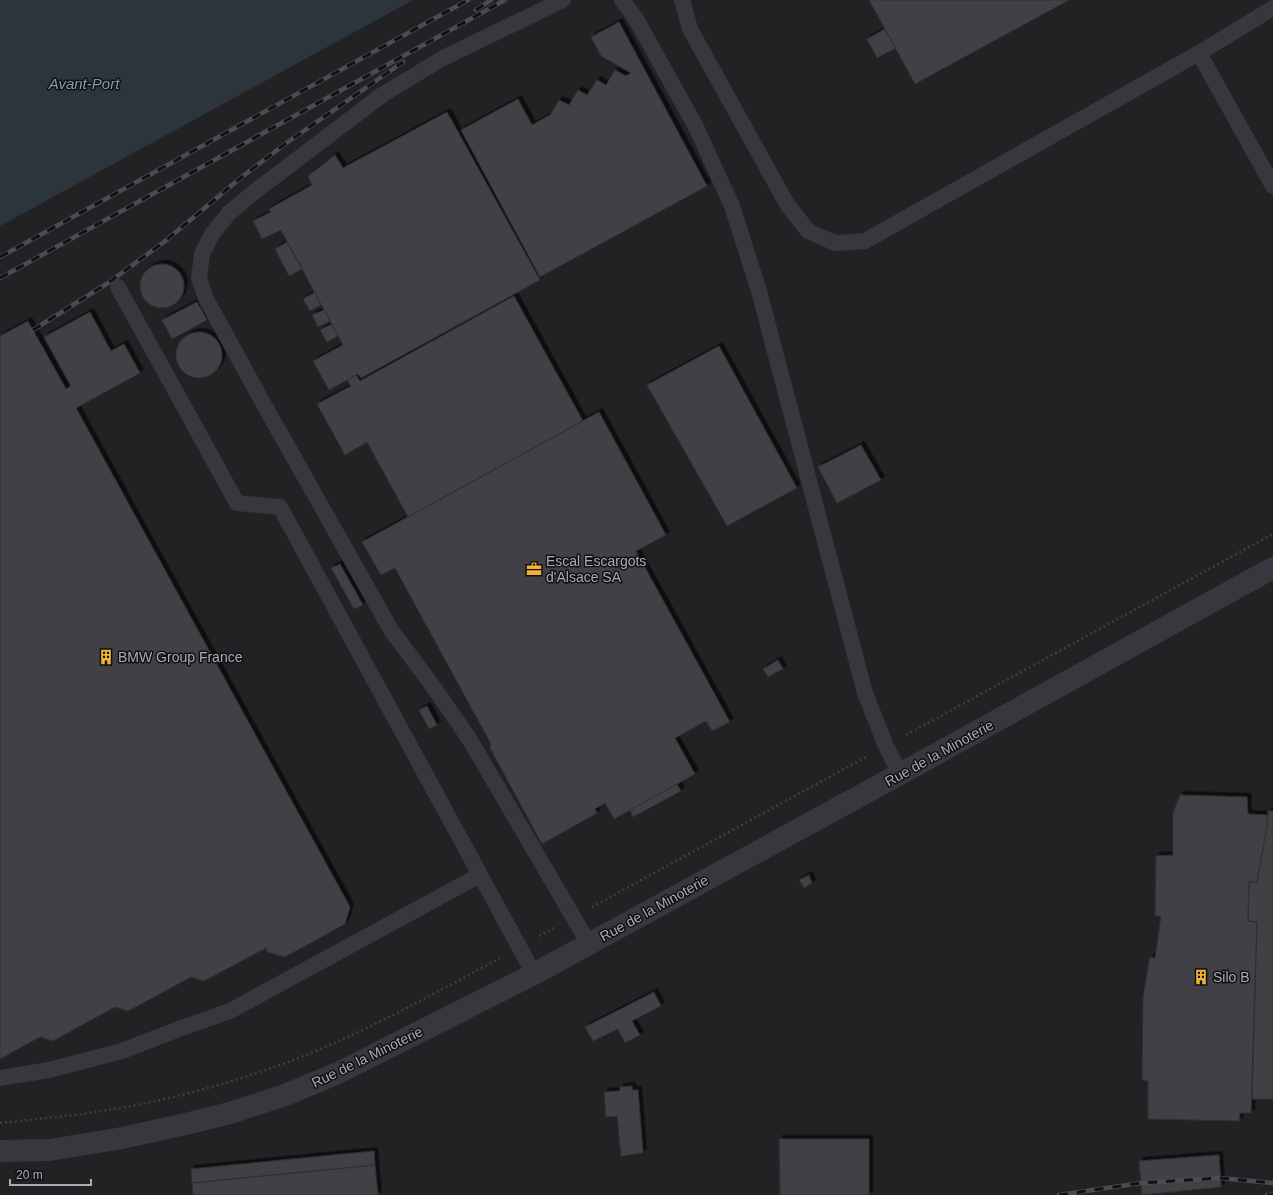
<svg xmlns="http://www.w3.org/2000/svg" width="1273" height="1195" viewBox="0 0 1273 1195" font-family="Helvetica,sans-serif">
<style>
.built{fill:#222225}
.water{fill:#2c353c}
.building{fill:#404145;stroke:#303034;filter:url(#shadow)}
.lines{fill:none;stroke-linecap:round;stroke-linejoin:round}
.path{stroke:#3d3f44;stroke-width:2.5;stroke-dasharray:2 3;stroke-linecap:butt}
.lane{stroke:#37383d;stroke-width:16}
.street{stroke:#37383d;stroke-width:22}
.rail-casing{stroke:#4a4c52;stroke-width:4.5}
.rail{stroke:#111113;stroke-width:3;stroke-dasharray:9;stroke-linecap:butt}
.labels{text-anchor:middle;stroke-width:3;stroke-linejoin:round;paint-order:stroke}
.poi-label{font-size:14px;fill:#a8adb8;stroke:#111113;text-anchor:start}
.street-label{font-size:14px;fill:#a8adb8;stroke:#111113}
.water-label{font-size:15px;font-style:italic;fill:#7f9bb3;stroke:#111113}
</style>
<defs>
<filter id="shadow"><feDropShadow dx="3.5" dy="-3.5" stdDeviation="0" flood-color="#0009"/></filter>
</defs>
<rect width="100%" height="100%" fill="#161618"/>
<path class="built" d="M 0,0 L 1273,0 L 1273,1195 L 0,1195 Z"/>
<path class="water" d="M 0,0 L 413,0 L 0,226 Z"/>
<path class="building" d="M 869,0 L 1069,0 L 915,84 Z
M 619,22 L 707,186 L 540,277 L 461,130 L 518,99 L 532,125 L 550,115 L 559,100 L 569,105 L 578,90 L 587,95 L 597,80 L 606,85 L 615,70 L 626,76 L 631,73 L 601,56 L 591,37 Z
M 885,29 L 896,48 L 877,58 L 867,39 Z
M 447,112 L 540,280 L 361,378 L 358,374 L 329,390 L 313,361 L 343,345 L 281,230 L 262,239 L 253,221 L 271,212 L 269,209 L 312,185 L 308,176 L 335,155 L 343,168 Z
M 287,242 L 302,269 L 289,276 L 275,249 Z
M140 286a22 22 0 1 1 44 0a22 22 0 1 1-44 0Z
M 315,292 L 321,305 L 310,311 L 303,299 Z
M 514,296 L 583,421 L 408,517 L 367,442 L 345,455 L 317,404 L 351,386 L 347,380 L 356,375 L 360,381 Z
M 197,302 L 207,320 L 172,339 L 162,320 Z
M 324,310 L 330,321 L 318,327 L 312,315 Z
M 90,312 L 111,351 L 124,344 L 140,373 L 76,408 L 350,907 L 345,924 L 285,957 L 267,952 L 266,948 L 204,981 L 191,977 L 128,1011 L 115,1007 L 53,1041 L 40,1037 L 0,1059 L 0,336 L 28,321 L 66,389 L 71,386 L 44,337 Z
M 332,324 L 338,336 L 327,342 L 320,330 Z
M176 355a23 23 0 1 1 46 0a23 23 0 1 1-46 0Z
M 719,346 L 797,488 L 727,526 L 647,385 Z
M 599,412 L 666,535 L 636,551 L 730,722 L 712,731 L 706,721 L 675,738 L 695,774 L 614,819 L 605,803 L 595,809 L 597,813 L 542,844 L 490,748 L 491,744 L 395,568 L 381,575 L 362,542 Z
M 861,445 L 881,480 L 837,503 L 818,467 Z
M 340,564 L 363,605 L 354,609 L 331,568 Z
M 778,660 L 783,669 L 768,677 L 763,669 Z
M 427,706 L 437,725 L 429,729 L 419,710 Z
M 677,784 L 681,791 L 633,817 L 630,810 Z
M 1180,795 L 1247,797 L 1248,814 L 1267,815 L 1267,826 L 1257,882 L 1249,882 L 1248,921 L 1257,922 L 1251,1113 L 1240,1113 L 1239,1121 L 1148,1119 L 1148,1081 L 1142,1080 L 1143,997 L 1150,957 L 1155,958 L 1161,916 L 1155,916 L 1156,856 L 1173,855 L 1173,813 Z
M 1268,811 L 1273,811 L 1273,1099 L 1252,1099 L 1257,922 L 1248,921 L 1249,882 L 1257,882 L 1267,826 Z
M 809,875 L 812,883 L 804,888 L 799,880 Z
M 654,992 L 661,1006 L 632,1021 L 640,1035 L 625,1043 L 618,1029 L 593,1041 L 585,1027 Z
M 632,1086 L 632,1090 L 638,1090 L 643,1153 L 621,1156 L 617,1116 L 606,1117 L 604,1092 L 620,1091 L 620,1087 Z
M 779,1139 L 869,1139 L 869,1195 L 780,1195 Z
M 374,1151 L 375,1165 L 192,1183 L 191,1169 Z
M 1219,1155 L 1221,1187 L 1142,1195 L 1139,1161 Z
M 375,1165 L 378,1195 L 193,1195 L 192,1183 Z"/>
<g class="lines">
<path class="path" d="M 906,735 L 1273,534
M 592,907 L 866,757
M 539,936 L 554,928
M 0,1123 C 36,1119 72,1116 108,1110 C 160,1102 216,1087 266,1070 C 348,1042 424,999 500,958"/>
<path class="lane" d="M 563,0 L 443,58 L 382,95 L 258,189 L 229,213 L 212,234 L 202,254 L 199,278 L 206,299 L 262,401 L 391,630 L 435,689 L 470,740 L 589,944
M 622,0 L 636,19 L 696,127 L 732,206 L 759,291 L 865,693 L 886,746 L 900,774
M 682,0 L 690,29 L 787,204 L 808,231 L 835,243 L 865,241 L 1199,53
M 1273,8 L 1199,53 L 1273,186
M 118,287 L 237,503 L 280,507 L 534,974
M 0,1078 L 49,1070 L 122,1051 L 179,1029 L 230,1011 L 480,875"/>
<path class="street" d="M 0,1151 L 49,1150 L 117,1139 L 186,1124 L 230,1113 L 285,1095 L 338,1073 L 534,974 L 900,774 L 1273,568"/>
<g class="rail-casing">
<path id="rail" d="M 476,10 L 491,0
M 0,257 L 468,0
M 0,278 L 505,0
M 33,330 L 108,283 L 164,242 L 243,176 L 285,144 L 403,62
M 1059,1195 L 1141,1183 L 1220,1178 L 1273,1183
M 1267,1195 L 1273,1195"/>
</g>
<use href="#rail" class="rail"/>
</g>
<defs>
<g id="office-bare" transform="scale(1.2)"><path d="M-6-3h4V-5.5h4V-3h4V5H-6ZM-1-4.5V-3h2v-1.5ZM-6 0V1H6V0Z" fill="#f2b134" stroke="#111113" stroke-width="2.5" paint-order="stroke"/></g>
<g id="building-bare" transform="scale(1.2)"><path d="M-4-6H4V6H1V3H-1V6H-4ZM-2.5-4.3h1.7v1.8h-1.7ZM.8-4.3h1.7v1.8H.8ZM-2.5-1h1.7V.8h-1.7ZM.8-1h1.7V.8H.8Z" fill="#f2b134" stroke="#111113" stroke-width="2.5" paint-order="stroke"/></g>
</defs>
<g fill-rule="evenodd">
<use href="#office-bare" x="534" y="569"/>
<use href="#building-bare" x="106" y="657"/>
<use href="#building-bare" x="1201" y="977"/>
</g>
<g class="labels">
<g class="poi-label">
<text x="546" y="566">Escal Escargots<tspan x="546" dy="16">d'Alsace SA</tspan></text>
<text x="118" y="662">BMW Group France</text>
<text x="1213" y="982">Silo B</text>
</g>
<g class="street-label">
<text transform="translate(939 753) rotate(-29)" y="5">Rue de la Minoterie</text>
<text transform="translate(654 908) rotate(-29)" y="5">Rue de la Minoterie</text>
<text transform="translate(367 1057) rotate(-26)" y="5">Rue de la Minoterie</text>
</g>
<g class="water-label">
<text x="84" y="89">Avant-Port</text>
</g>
</g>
<path d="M10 1179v6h81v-6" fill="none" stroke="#a8adb8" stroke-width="2"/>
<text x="16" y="1179" font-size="12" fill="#a8adb8" stroke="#111113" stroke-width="3" paint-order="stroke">20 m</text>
</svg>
